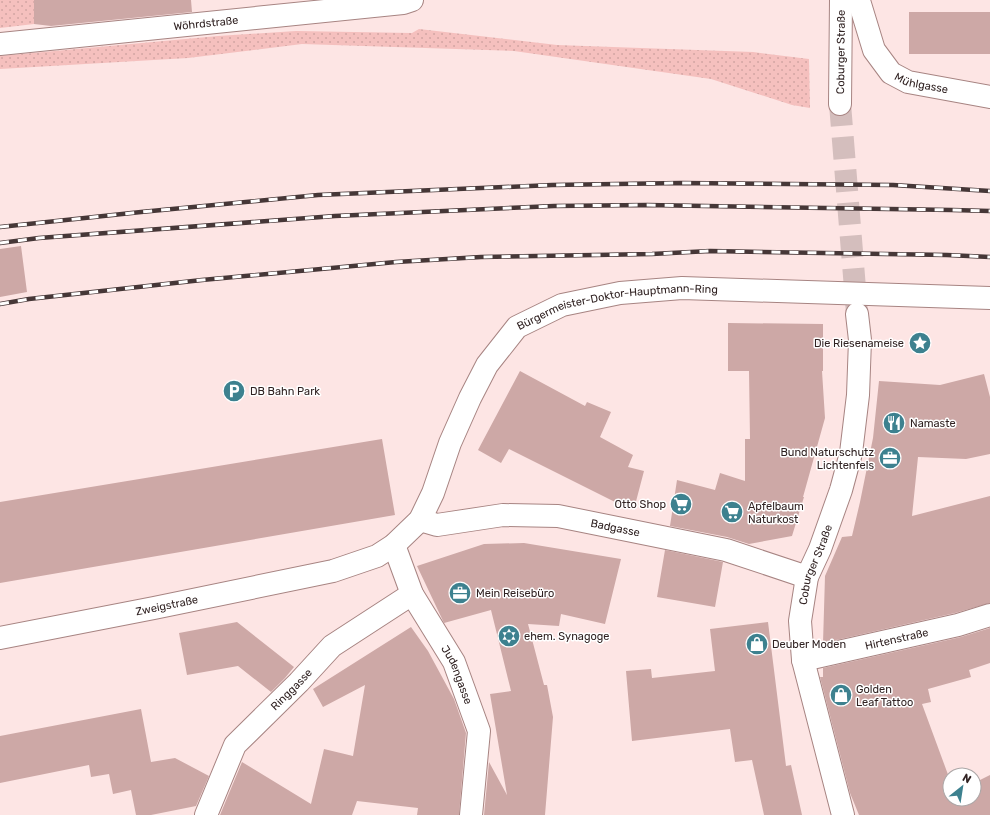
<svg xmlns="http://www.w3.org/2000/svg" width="990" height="815" viewBox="0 0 990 815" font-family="Rubik,sans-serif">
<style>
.grass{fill:url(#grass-dots)}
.building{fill:#cda8a6}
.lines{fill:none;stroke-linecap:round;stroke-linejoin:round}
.street-tunnel{stroke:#d4bebd;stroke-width:22;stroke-dasharray:22 11;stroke-linecap:butt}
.street-casing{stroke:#a78482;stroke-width:24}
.secondary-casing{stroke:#a78482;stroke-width:24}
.street{stroke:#fff;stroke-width:22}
.secondary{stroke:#fff;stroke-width:22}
.rail-casing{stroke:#463737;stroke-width:4.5}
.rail{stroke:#fff;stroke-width:3;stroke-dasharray:9;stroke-linecap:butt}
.labels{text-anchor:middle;stroke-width:3;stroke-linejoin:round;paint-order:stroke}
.street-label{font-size:11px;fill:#302222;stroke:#fff}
.poi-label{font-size:11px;fill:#302222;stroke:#fff;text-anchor:start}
</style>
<defs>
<pattern id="grass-dots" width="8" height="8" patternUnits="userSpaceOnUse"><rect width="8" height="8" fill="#f5c0be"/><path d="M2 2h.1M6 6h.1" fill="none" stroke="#d2a5a3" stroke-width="1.8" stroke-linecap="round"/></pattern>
</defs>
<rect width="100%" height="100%" fill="#fde5e4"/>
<path class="grass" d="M 0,0 L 34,0 L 34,24 L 0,28 Z
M 419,29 L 557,45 L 753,52 L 809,59 L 810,108 L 792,105 L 711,79 L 514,51 L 302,44 L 188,58 L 0,69 L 0,56 L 218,36 L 296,31 L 412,33 Z"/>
<path class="building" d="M 34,0 L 191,0 L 192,12 L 51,26 L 34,24 Z
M 909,12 L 990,12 L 990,54 L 909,54 Z
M 21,246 L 27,292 L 0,297 L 0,249 Z
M 728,323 L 823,324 L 823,371 L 822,371 L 825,418 L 803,497 L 804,497 L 792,536 L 749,544 L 727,537 L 670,526 L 677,480 L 715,490 L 720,473 L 745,481 L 745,439 L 750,439 L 749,371 L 728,371 Z
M 520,371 L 585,406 L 587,402 L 611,412 L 600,437 L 633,455 L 628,467 L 644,471 L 634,509 L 617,503 L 509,449 L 501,463 L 478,450 Z
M 984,374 L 990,397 L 990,454 L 966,459 L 918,457 L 912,516 L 990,496 L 990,603 L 955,613 L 823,643 L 825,576 L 842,537 L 852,536 L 860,502 L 873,438 L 879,381 L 940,385 Z
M 382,439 L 395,515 L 0,583 L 0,502 Z
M 524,543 L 621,559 L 605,624 L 561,614 L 559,626 L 528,624 L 544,685 L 547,685 L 553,717 L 545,815 L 484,815 L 489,762 L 507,795 L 490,694 L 511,691 L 491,610 L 444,623 L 417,566 L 484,544 Z
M 665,550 L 723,562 L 715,607 L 657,597 Z
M 237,622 L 294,667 L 285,678 L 271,692 L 238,666 L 187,675 L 179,633 Z
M 768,622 L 786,766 L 791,765 L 802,815 L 764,815 L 752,760 L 735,762 L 730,729 L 632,741 L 626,671 L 651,669 L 652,678 L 715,671 L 710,629 Z
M 411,627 L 428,651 L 454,699 L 466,733 L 459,815 L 417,815 L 418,808 L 357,801 L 352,815 L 220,815 L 242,762 L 311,804 L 324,749 L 353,756 L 365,685 L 323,707 L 313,689 Z
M 990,628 L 990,663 L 969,670 L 971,677 L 928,689 L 931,702 L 922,704 L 950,780 L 950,799 L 974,799 L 974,783 L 990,775 L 990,815 L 859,815 L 850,793 L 820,677 L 823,677 L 823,668 L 961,637 Z
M 141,709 L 151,762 L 175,758 L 209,776 L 196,806 L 151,815 L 136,815 L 131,790 L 113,794 L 109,774 L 91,777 L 89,765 L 0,783 L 0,736 Z"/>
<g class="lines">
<path class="street-tunnel" d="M 840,104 L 857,313"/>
<g class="street-casing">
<g id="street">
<path id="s1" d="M 851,0 L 860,4 L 874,50 L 891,73 L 908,82 L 990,97"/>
<path id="s2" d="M 0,44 L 403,3 L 412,0"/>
<path id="s3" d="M 840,104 L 841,0"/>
<path id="s4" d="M 420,520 L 437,525 L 503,515 L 558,516 L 726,550 L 807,577"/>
<path id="s5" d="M 394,545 L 412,594 L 454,662 L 479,731 L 471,815"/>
<path id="s6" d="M 803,660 L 958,625 L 990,615"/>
<path id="s7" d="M 206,815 L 235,745 L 299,682 L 332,646 L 412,594"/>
<path id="s8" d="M 843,815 L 803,660 L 800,621 L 807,577 L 820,549 L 841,490 L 851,453 L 858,395 L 860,340 L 857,314"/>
</g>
</g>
<g class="secondary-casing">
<g id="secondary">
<path id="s9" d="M 0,638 L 154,608 L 333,571 L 377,556 L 394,545 L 420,520 L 433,493 L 450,443 L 470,398 L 487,365 L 517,327 L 562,305 L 620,293 L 682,288 L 990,298"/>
</g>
</g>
<use href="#street" class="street"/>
<use href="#secondary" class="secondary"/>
<g class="rail-casing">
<path id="rail" d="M 0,227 L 141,212 L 318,195 L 552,185 L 681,183 L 893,185 L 990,191
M 0,243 L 39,238 L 335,216 L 554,206 L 647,205 L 952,210 L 990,211
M 0,304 L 29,299 L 202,280 L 396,262 L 481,257 L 652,254 L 710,251 L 947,255 L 990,257"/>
</g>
<use href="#rail" class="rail"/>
</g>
<defs>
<g id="sight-disc" transform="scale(1.15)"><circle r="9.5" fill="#3d818f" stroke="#fff"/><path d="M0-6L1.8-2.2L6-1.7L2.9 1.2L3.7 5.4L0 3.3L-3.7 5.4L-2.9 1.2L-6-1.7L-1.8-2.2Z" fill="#fff"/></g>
<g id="parking-disc" transform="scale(1.15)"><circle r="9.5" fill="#3d818f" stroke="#fff"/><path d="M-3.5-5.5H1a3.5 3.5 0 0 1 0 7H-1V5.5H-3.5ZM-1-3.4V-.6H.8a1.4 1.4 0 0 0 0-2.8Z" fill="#fff"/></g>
<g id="restaurant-disc" transform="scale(1.15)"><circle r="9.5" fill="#3d818f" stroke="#fff"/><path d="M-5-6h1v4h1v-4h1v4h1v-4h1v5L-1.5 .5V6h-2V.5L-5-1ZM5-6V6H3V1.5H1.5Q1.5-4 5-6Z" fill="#fff"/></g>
<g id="office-disc" transform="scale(1.15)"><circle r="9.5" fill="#3d818f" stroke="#fff"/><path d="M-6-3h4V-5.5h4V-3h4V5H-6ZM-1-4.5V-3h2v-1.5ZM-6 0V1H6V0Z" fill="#fff"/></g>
<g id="supermarket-disc" transform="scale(1.15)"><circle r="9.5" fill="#3d818f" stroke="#fff"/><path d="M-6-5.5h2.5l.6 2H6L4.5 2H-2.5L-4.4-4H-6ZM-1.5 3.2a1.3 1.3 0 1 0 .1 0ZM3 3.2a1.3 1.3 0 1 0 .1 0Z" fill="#fff"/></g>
<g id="synagogue-disc" transform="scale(1.15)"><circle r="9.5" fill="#3d818f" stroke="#fff"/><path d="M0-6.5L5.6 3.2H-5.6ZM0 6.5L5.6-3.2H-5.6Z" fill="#fff"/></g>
<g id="shop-disc" transform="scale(1.15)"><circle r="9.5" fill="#3d818f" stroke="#fff"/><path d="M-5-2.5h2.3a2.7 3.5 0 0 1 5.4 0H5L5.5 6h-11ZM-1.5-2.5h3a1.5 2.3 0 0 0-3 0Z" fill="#fff"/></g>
</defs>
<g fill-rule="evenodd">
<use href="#sight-disc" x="920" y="343"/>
<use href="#parking-disc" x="234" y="391"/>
<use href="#restaurant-disc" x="894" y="423"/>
<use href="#office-disc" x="890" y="458"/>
<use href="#supermarket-disc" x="681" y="504"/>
<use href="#supermarket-disc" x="732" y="512"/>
<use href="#office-disc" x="460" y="593"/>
<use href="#synagogue-disc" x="509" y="636"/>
<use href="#shop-disc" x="757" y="644"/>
<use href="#shop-disc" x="841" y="695"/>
</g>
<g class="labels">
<g class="street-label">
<text dy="4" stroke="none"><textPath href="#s2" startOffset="207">Wöhrdstraße</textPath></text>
<text dy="4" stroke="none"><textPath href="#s3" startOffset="52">Coburger Straße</textPath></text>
<text dy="4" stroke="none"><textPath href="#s1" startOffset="119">Mühlgasse</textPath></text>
<text dy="4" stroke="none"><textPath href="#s9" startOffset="764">Bürgermeister-Doktor-Hauptmann-Ring</textPath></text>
<text dy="4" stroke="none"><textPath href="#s4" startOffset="198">Badgasse</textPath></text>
<text dy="4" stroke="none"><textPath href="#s8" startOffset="258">Coburger Straße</textPath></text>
<text dy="4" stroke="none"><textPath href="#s9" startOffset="170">Zweigstraße</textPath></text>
<text dy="4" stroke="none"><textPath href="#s6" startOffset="96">Hirtenstraße</textPath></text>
<text dy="4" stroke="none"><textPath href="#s5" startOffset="145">Judengasse</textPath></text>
<text dy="4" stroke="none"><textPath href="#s7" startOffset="155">Ringgasse</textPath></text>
</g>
<g class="poi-label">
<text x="904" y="347" text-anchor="end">Die Riesenameise</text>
<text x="250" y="395">DB Bahn Park</text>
<text x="910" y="427">Namaste</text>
<text x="874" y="456" text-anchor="end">Bund Naturschutz<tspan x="874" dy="13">Lichtenfels</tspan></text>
<text x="666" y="508" text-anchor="end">Otto Shop</text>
<text x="748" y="510">Apfelbaum<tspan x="748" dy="13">Naturkost</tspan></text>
<text x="476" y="597">Mein Reisebüro</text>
<text x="524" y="640">ehem. Synagoge</text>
<text x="772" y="648">Deuber Moden</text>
<text x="856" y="693">Golden<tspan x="856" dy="13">Leaf Tattoo</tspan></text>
</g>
</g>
<g transform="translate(962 787) rotate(30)"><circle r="19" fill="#ffffff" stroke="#aca7a7"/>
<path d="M0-3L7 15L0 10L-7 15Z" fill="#3d818f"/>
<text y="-6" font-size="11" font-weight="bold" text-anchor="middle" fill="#302222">N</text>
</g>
</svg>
